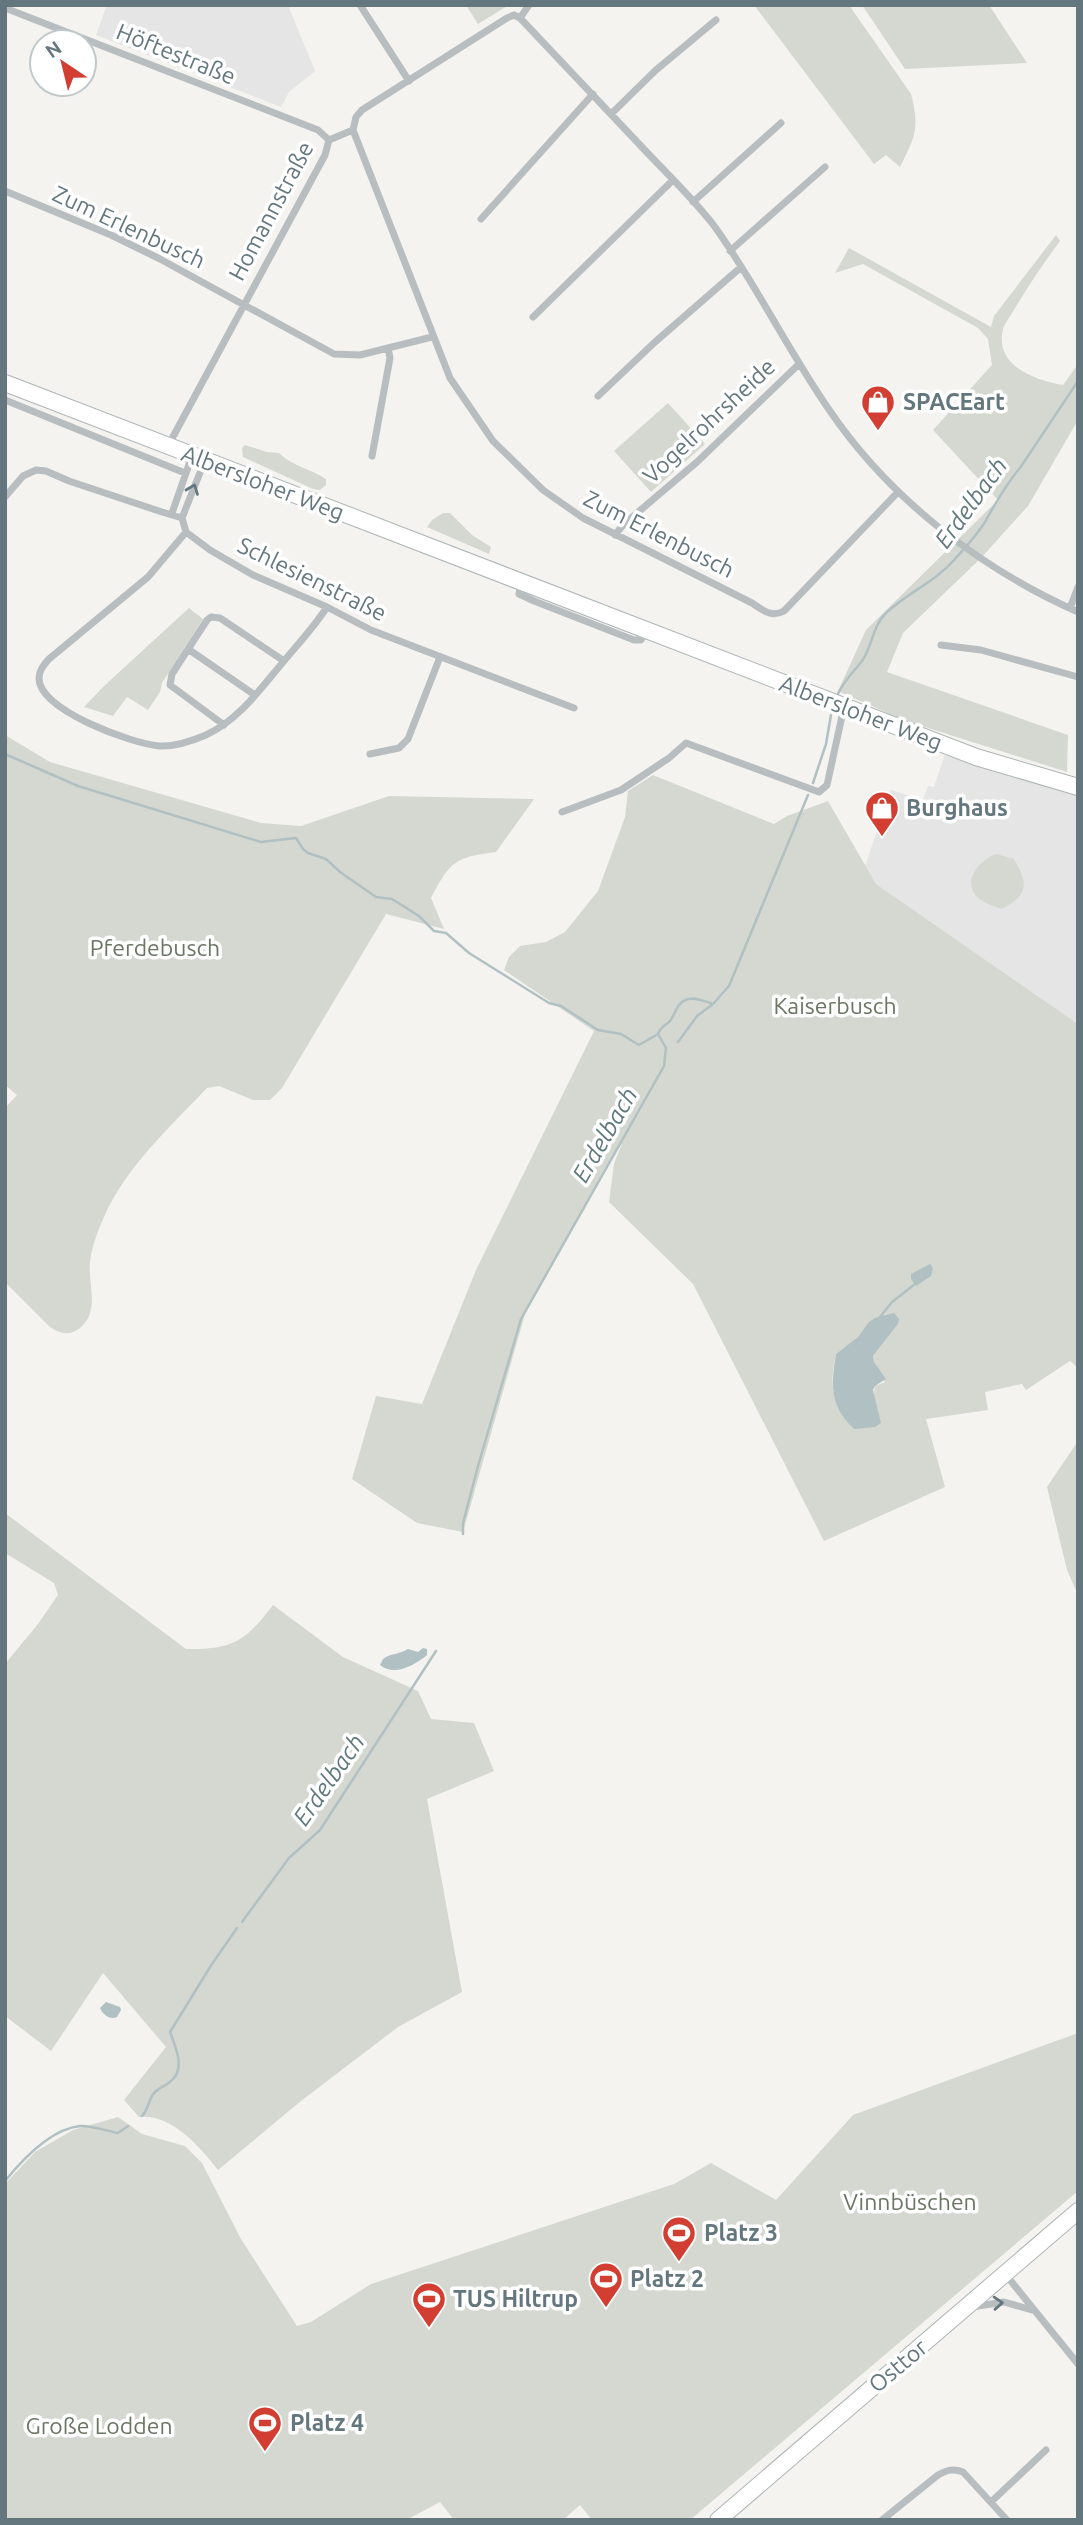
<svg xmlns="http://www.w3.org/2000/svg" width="1083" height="2525" viewBox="0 0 1083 2525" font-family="Ubuntu,sans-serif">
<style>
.built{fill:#e4e5e4}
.green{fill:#d4d8d0;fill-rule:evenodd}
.water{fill:#b1c0c2}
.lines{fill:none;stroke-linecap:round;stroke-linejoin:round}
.stream{stroke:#b1c0c2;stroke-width:2.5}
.secondary-casing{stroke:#adb4b6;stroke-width:18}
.street{stroke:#b8bec0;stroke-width:7}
.secondary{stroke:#fff;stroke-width:16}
.oneway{stroke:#65777e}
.labels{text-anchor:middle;stroke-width:7;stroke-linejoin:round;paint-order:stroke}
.street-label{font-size:23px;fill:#65777e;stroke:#fff}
.poi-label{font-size:23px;font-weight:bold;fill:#65777e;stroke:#fff;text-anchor:start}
.park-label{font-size:23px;fill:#6a7664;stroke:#fff}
.water-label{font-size:24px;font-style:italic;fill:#61797c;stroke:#fff}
</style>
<rect width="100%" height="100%" fill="#f4f3f0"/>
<path class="built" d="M 107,5 L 288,5 L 315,71 L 289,92 L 281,107 L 96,35 Z
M 945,754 L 1078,794 L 1078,1024 L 876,884 L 865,866 L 891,790 L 923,800 L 928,786 L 934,787 Z"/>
<path class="green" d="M 466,5 L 509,5 L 478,24 Z
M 754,5 L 849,5 L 911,94 C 920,129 915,136 900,167 L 886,155 L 874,164 Z
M 862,5 L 989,5 L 1027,63 L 905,69 Z
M 1056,235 L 1060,241 C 1044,263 1028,286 1014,310 C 1011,315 1005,323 1003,329 C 994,366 1035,380 1063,385 L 1078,364 L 1078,420 L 1028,506 L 981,558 L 903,633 L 887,672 L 1068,735 L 1067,772 L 903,720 L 838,691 L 866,630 L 998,500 L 933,430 L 992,365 L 988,339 L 978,328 L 863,264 L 835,273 L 849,248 L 991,327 L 994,316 Z
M 668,403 L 705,444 L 651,492 L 614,451 Z
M 245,445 L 267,452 L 279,453 C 292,466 311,469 326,479 L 326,485 L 320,490 L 313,489 L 243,457 L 242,448 Z
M 443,513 L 450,513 L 472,535 L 491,547 L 489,554 L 427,527 L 432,520 Z
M 189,608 L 203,619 L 162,683 L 160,692 L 148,710 L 127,697 L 113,716 L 84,707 L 104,686 Z
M 5,735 L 50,762 L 261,823 L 301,826 L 389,796 L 534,799 L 496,852 C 456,857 450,861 431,898 L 444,929 L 386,914 L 282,1088 L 270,1100 L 253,1100 L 219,1086 L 207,1088 C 169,1128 126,1167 104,1217 C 98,1230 91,1249 90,1263 C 88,1284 99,1308 83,1325 C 73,1336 61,1335 50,1327 L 5,1282 L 5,1108 L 17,1095 L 5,1085 Z
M 653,775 L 774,824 L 787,816 L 828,801 L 876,884 L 1078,1024 L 1078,1368 L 1070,1361 L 1026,1390 L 1022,1384 L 985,1392 L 988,1410 L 926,1419 L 945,1487 L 824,1541 L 693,1284 L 609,1202 L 614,1164 L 627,1130 L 525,1314 L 463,1532 L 417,1523 L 352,1479 L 376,1396 L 422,1404 L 476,1270 L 594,1031 L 504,970 L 509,957 L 520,946 L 546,942 L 565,932 L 598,891 L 625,817 L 628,791 ZM 889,1316 L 898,1324 L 873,1356 L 874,1362 L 885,1382 L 875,1386 L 874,1395 L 850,1425 C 832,1397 829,1388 836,1354 C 842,1349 849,1345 856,1339 C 870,1326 866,1319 889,1316 Z
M 996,854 L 1014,859 C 1028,883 1029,895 1002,909 C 993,906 980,902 974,893 C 964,876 983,859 996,854 Z
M 1078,1441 L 1078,1595 L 1067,1570 L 1047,1487 Z
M 5,1513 L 186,1649 C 232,1650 245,1642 273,1605 L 343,1657 L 418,1691 L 431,1719 L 474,1723 L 494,1771 L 427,1799 L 462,1992 L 398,2027 L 301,2101 L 218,2170 C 199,2146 172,2114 139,2117 L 124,2100 L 166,2047 L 103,1973 L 51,2051 L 5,2016 L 5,1664 L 38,1624 L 58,1595 L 54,1583 L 5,1553 Z
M 1078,2033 L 1078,2191 L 690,2520 L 592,2520 L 580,2505 L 563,2520 L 454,2520 L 440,2502 L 410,2518 L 382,2520 L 5,2520 L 5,2184 L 35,2152 L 73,2130 L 118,2117 L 142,2134 L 185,2146 L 202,2163 L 241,2239 L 297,2326 L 311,2322 L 371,2284 L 674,2184 L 711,2163 L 776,2200 L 853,2115 Z"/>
<path class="water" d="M 930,1264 L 933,1268 L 931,1276 L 916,1286 L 911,1279 L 911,1274 Z
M 894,1313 L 899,1319 L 898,1324 L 873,1356 L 874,1362 L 886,1379 L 875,1386 L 873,1390 L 881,1423 L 875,1427 L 854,1429 C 829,1405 831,1385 836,1354 L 858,1337 L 869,1322 L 875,1318 Z
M 423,1648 L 427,1649 L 427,1655 C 415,1665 394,1677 380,1665 L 383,1659 C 391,1653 401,1654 408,1649 L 418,1652 Z
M 106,2002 L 120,2007 L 121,2010 L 117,2017 C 110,2020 103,2015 100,2008 Z"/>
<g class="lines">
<path class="stream" d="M 837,696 C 843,681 853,673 862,661 C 872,647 873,625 886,613 C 907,593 935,582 954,560 C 965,548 977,535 985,522 C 995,504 1006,484 1020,468 L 1078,381
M 5,754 L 78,786 L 261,842 L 296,838 L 303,849 L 308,853 L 326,859 L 340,872 L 376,897 L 392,899 L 419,916 L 434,931 L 446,933 L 469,953 L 549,1003 L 561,1006 L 598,1030 L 621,1034 L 639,1045 L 658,1034
M 813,783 L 826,744 L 832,709
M 678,1042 L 697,1016 L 713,1004
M 880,1317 L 892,1302 L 915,1284
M 463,1534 L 463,1523 L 478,1466 L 521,1319 L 664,1066 L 666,1048 L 658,1034 C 661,1026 665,1026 670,1021 C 674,1016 675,1010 679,1005 C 687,994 702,1000 713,1004 L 729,986 L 808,795
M 242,1922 L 289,1858 L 320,1830 L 436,1651
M 142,2116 C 149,2109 148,2099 155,2092 C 160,2087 168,2085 173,2079 C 185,2068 175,2045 170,2032 L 212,1964 L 237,1928
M 5,2181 C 22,2160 51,2129 80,2126 C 91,2125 106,2131 118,2133 L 128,2126"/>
<g class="secondary-casing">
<path id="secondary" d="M 5,383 L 976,757 L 1078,787
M 718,2520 L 1078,2211"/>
</g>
<path class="street" d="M 360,5 L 409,81
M 5,8 L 318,130 L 329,140
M 520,18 C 560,60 600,103 640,145 C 665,172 693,198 715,227 C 757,286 789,352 830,411 C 890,499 981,569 1078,612
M 520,18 L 529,5
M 611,114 L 656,70 L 716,20
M 353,130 L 450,378 L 493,441 L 543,490 L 583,518 L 752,603 C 763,610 771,618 784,611 L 898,492
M 5,191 L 111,235 L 160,259 L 334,354 L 360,355 L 432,337
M 693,202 L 781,123
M 481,219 L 593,94
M 730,251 L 825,167
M 533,317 L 673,180
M 598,396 L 655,342 L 740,268
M 5,400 L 185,473
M 168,446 L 325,155 L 329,140 L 353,130 L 356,117 L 362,110 L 507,18 L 514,15 L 520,18
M 372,456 L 390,358 L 388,348
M 5,497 L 23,476 L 36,470 L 46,471 L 69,481 L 162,512 L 182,518 L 186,532 L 210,550 L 253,575 L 327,607 L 371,630 L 574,708
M 172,513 L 192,456
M 182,518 L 205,460
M 186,532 L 148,577 L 49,659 C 44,665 39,670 39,678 C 38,710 133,744 159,746 C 175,747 192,741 206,735 C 239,720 261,688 284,661 C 299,643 314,627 327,607
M 615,535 L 623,525 L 697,462 L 799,364
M 521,583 L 519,594 L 534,601 L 634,640 L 641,640 L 646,632
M 1070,608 L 1078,587
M 941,645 L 981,650 L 1078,677
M 188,649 L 255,695
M 224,725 L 170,685 L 172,674 L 207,620 L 211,617 L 220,618 L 284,661
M 370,754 L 399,748 L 408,739 L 440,657
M 562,812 L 621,790 L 669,758 L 686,743 L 819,792 L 827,785 L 844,707
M 1006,2275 L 1078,2364
M 972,2307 L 1004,2302 L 1032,2310
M 991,2502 L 1046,2450
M 882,2520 L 938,2475 C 947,2470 953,2468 963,2472 L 1007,2520"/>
<use href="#secondary" class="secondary"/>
</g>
<defs><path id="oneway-chevron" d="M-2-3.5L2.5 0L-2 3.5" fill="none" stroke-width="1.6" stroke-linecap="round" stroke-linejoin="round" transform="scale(1.75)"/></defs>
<g class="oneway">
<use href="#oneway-chevron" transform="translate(193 489) rotate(-69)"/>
<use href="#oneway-chevron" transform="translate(998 2303) rotate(-4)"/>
</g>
<defs>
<g id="shop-pin" transform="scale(1.75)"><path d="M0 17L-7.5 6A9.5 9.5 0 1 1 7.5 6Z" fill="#d23f32" stroke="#fff"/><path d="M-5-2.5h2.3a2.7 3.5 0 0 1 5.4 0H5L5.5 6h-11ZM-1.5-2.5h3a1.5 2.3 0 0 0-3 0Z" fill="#fff"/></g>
<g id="stadium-pin" transform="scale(1.75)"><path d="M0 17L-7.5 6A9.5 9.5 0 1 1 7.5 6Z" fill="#d23f32" stroke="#fff"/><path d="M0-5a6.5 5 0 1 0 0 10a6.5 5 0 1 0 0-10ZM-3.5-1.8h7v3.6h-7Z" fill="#fff"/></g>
</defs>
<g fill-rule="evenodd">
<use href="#shop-pin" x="878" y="402"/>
<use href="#shop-pin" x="882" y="808"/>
<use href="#stadium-pin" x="679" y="2233"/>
<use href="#stadium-pin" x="606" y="2279"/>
<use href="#stadium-pin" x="429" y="2299"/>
<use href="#stadium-pin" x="265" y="2423"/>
</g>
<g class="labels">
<g class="street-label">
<text transform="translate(176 54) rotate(22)" y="8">Höftestraße</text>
<text transform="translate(271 211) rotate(-62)" y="8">Homannstraße</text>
<text transform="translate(129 227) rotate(25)" y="8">Zum Erlenbusch</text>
<text transform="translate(709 421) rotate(-43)" y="8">Vogelrohrsheide</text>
<text transform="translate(263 483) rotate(21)" y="8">Albersloher Weg</text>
<text transform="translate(659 534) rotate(27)" y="8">Zum Erlenbusch</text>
<text transform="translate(312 579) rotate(26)" y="8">Schlesienstraße</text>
<text transform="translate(861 713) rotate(21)" y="8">Albersloher Weg</text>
<text transform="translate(898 2366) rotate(-40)" y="8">Osttor</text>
</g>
<g class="poi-label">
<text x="903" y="410">SPACEart</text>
<text x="906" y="816">Burghaus</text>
<text x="704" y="2241">Platz 3</text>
<text x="630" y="2287">Platz 2</text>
<text x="453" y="2307">TUS Hiltrup</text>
<text x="290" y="2431">Platz 4</text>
</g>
<g class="park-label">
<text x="155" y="956">Pferdebusch</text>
<text x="835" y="1014">Kaiserbusch</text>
<text x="910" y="2210">Vinnbüschen</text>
<text x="99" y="2434">Große Lodden</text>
</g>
<g class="water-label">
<text transform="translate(971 503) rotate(-54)" y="8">Erdelbach</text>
<text transform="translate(605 1135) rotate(-60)" y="8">Erdelbach</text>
<text transform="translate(329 1780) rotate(-55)" y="8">Erdelbach</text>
</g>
</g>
<rect width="1083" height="2525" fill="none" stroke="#65777e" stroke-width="14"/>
<g transform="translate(63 63) rotate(325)"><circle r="33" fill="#ffffff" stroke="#c1c9cb" stroke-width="2"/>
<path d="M0-5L12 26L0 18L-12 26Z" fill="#d23f32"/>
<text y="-10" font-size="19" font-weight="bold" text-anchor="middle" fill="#65777e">N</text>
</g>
</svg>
